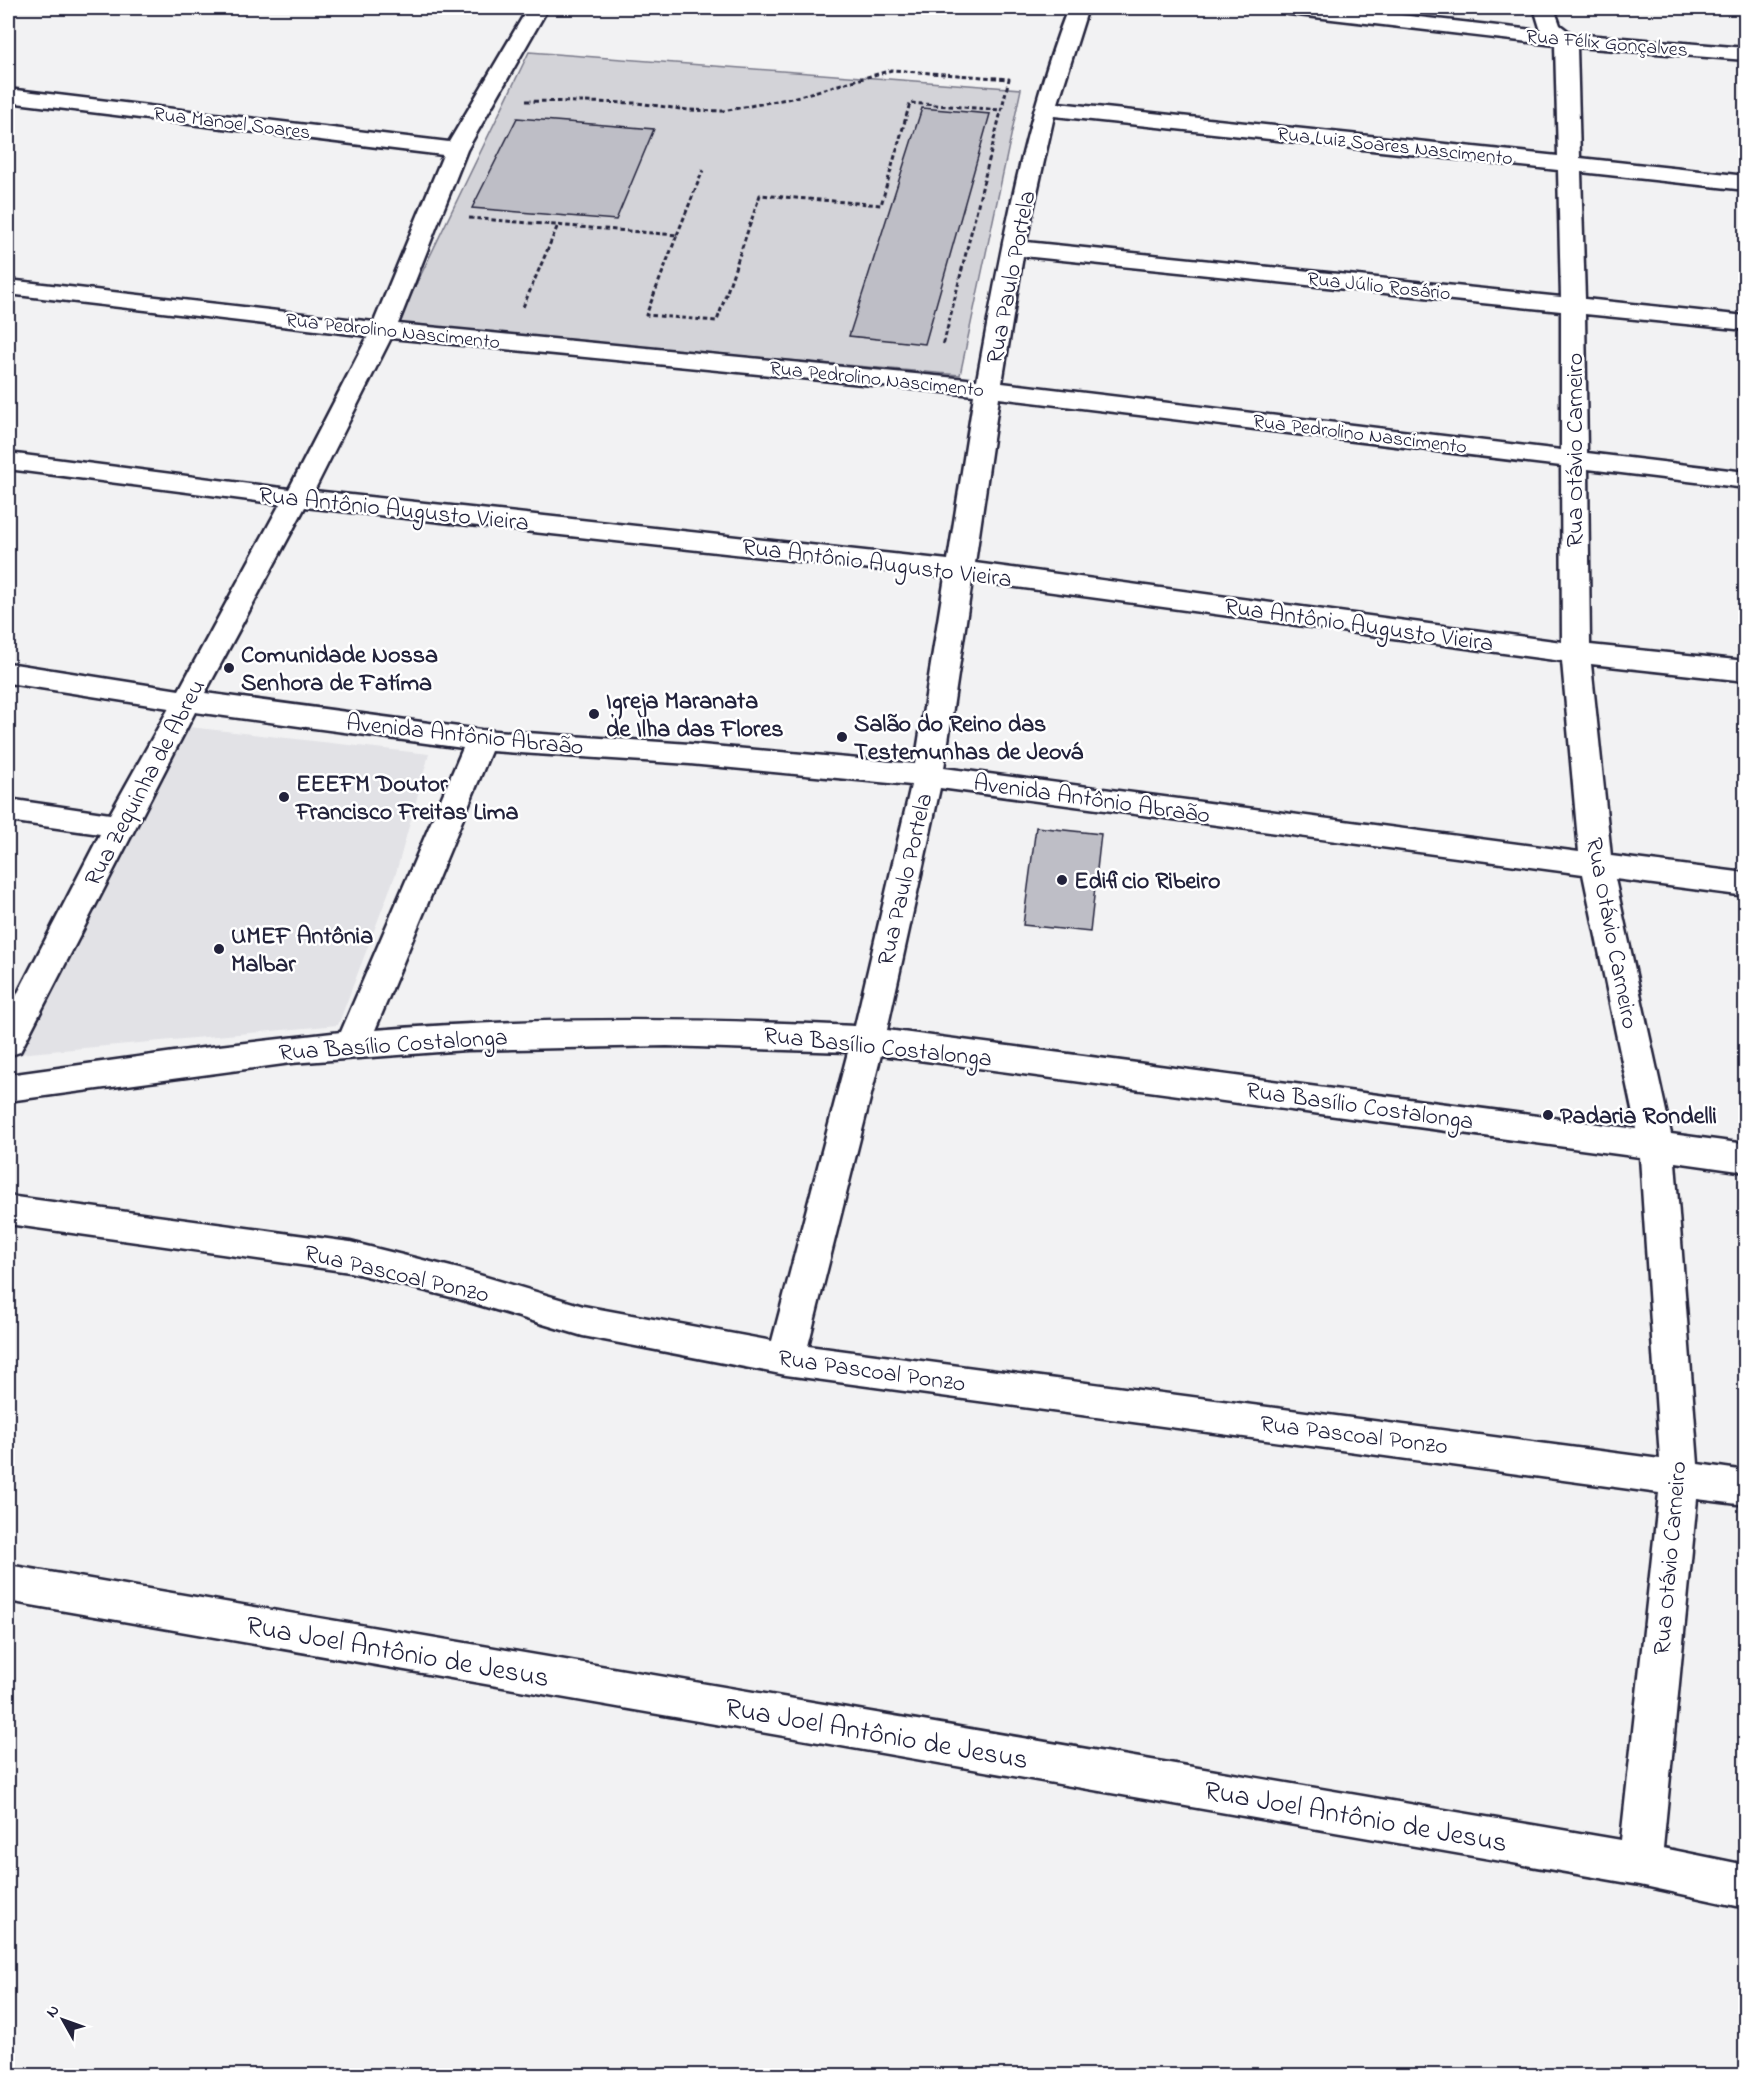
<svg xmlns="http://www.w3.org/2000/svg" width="1753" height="2083" viewBox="0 0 1753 2083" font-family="'Indie Flower',sans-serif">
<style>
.built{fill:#e2e2e6}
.green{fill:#d3d3d8;stroke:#7a7a8a;stroke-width:1.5}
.building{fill:#bebec6;stroke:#22223b;stroke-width:1.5}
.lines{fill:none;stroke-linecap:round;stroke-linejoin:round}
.minor-casing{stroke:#22223b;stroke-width:5}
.path{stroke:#22223b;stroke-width:3;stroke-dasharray:4.5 3;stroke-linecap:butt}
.minor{fill:#fff;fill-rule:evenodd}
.poi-dot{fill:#22223b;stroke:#fff;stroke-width:2}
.labels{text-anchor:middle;stroke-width:5;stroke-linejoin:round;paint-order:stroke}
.far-street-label{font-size:20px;fill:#22223b;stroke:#fff}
.street-label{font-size:24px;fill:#22223b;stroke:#fff}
.poi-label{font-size:24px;font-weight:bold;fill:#22223b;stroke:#fff;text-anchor:start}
.near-street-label{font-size:28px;fill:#22223b;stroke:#fff}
</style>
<rect width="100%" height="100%" fill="#f2f2f3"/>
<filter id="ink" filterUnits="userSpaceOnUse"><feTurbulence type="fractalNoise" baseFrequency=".0167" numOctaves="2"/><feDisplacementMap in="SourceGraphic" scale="12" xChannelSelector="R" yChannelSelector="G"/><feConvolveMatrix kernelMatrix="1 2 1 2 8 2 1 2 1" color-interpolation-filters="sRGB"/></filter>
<g filter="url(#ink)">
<path class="built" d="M 189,727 L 429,754 L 396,873 L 338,1025 L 18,1054 L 126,840 Z"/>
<path class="green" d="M 529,52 L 1021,89 L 960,375 L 396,326 Z"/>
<path class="building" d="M 922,108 L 990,114 L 925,344 L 849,336 Z
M 517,118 L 654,129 L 616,220 L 472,208 Z
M 1036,827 L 1101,834 L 1090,932 L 1023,925 Z"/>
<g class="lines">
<g class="minor-casing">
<path id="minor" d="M 528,8 L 548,8 L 467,150 L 398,324 L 977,380 C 1000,254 1022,128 1068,8 L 1088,8 L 1058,103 L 1558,156 L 1555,45 L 1289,14 L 1282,12 L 1279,8 L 1339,8 L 1541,31 L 1534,8 L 1554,8 L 1560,25 L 1572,34 L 1746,48 L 1746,60 L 1577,47 L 1580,158 L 1746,176 L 1746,190 L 1581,172 L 1585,299 L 1746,316 L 1746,330 L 1585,314 L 1587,453 L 1746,472 L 1746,488 L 1588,469 L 1590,645 L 1746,661 L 1746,681 L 1591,664 L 1611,856 L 1746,873 L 1746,896 L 1615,879 L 1671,1134 L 1746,1144 L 1746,1172 L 1675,1162 L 1698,1464 L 1746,1471 L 1746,1505 L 1697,1499 L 1663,1848 L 1746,1865 L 1746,1908 L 1640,1885 L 8,1601 L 8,1565 L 1621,1840 L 1659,1493 L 786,1375 L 583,1336 L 459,1299 L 350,1272 L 8,1224 L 8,1196 L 350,1242 L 459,1269 L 583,1306 L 772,1341 L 848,1052 L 667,1046 L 466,1050 L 291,1063 L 8,1101 L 8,1075 L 210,1047 L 341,1032 L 463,748 L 195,712 L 20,1052 L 8,1056 L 8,1012 L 100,834 L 8,821 L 8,799 L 110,814 L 169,708 L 8,683 L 8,663 L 179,690 L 280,504 L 8,469 L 8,453 L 289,489 L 368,336 L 8,294 L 8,280 L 374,322 L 443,155 L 8,102 L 8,89 L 449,142 ZM 1054,116 L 1558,170 L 1561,297 L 1026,242 ZM 1023,256 L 1561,311 L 1561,450 L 1002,383 ZM 391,338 L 974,395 L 948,560 L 314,491 ZM 999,398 L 1561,466 L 1562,642 L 975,563 ZM 305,507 L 945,577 L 915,764 L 690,744 L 481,730 L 205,693 ZM 972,581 L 1562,661 L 1579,852 L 944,768 ZM 491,751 L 690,764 L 911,785 L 855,1026 C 695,1018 535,1017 375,1030 ZM 940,788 L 1583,874 L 1636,1129 L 887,1030 ZM 881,1055 L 1640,1157 L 1660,1459 L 808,1346 Z"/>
</g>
<path class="path" d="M 526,101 L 637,103 L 688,110 L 723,111 L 792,98 L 892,70 L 1009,79 L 943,346
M 469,218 L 677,235 L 646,315 L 717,321 L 760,195 L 881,205 L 910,103 L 1001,110
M 677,235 L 703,170
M 523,307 L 558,225"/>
<use href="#minor" class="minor"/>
</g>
</g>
<g class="poi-dot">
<circle cx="229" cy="668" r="6"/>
<circle cx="594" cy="714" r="6"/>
<circle cx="842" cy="737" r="6"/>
<circle cx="284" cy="797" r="6"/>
<circle cx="1062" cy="880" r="6"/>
<circle cx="219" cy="949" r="6"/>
<circle cx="1548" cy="1115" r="6"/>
</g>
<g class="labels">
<g class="far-street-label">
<text transform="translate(1607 42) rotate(5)" y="7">Rua Félix Gonçalves</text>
<text transform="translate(232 122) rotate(7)" y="7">Rua Manoel Soares</text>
<text transform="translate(1395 145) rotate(6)" y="7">Rua Luiz Soares Nascimento</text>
<text transform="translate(1379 285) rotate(6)" y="7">Rua Júlio Rosário</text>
<text transform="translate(393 330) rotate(6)" y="7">Rua Pedrolino Nascimento</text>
<text transform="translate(877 378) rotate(6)" y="7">Rua Pedrolino Nascimento</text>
<text transform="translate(1360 433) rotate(7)" y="7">Rua Pedrolino Nascimento</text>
</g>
<g class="street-label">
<text transform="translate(1010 277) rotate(-79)" y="8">Rua Paulo Portela</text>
<text transform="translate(1574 450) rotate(-90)" y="8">Rua Otávio Carneiro</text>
<text transform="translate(394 508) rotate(6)" y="8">Rua Antônio Augusto Vieira</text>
<text transform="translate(877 562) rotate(7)" y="8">Rua Antônio Augusto Vieira</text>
<text transform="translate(1359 624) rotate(8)" y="8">Rua Antônio Augusto Vieira</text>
<text transform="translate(465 734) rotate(6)" y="8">Avenida Antônio Abraão</text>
<text transform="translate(144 782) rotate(-62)" y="8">Rua Zequinha de Abreu</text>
<text transform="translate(1092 798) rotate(8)" y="8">Avenida Antônio Abraão</text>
<text transform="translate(904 879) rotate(-77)" y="8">Rua Paulo Portela</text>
<text transform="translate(1613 933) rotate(79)" y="8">Rua Otávio Carneiro</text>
<text transform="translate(393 1044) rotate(-4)" y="8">Rua Basílio Costalonga</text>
<text transform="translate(878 1046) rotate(6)" y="8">Rua Basílio Costalonga</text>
<text transform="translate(1360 1105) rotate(8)" y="8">Rua Basílio Costalonga</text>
<text transform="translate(397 1273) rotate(13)" y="8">Rua Pascoal Ponzo</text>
<text transform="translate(872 1370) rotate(8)" y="8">Rua Pascoal Ponzo</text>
<text transform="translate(1354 1434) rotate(7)" y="8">Rua Pascoal Ponzo</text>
<text transform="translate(1669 1558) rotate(-85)" y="8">Rua Otávio Carneiro</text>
</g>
<g class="poi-label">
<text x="241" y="662">Comunidade Nossa<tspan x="241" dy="28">Senhora de Fatíma</tspan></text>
<text x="606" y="708">Igreja Maranata<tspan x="606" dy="28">de Ilha das Flores</tspan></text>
<text x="854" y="731">Salão do Reino das<tspan x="854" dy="28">Testemunhas de Jeová</tspan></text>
<text x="296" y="791">EEEFM Doutor<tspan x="296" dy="28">Francisco Freitas Lima</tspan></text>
<text x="1074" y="888">Edificio Ribeiro</text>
<text x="231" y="943">UMEF Antônia<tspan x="231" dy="28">Malbar</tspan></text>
<text x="1560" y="1123">Padaria Rondelli</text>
</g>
<g class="near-street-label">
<text transform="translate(398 1650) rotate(10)" y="10">Rua Joel Antônio de Jesus</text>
<text transform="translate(877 1732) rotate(10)" y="10">Rua Joel Antônio de Jesus</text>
<text transform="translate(1356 1815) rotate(10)" y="10">Rua Joel Antônio de Jesus</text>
</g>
</g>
<rect width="1753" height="2083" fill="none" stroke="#fff" stroke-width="30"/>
<rect x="15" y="15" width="1723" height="2053" fill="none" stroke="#22223b" stroke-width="2" filter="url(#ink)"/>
<g transform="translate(63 2020) rotate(310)" stroke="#ffffff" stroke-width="4.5" paint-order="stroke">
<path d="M0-4.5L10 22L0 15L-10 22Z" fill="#22223b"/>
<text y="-9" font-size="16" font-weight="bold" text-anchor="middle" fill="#22223b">N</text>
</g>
</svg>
